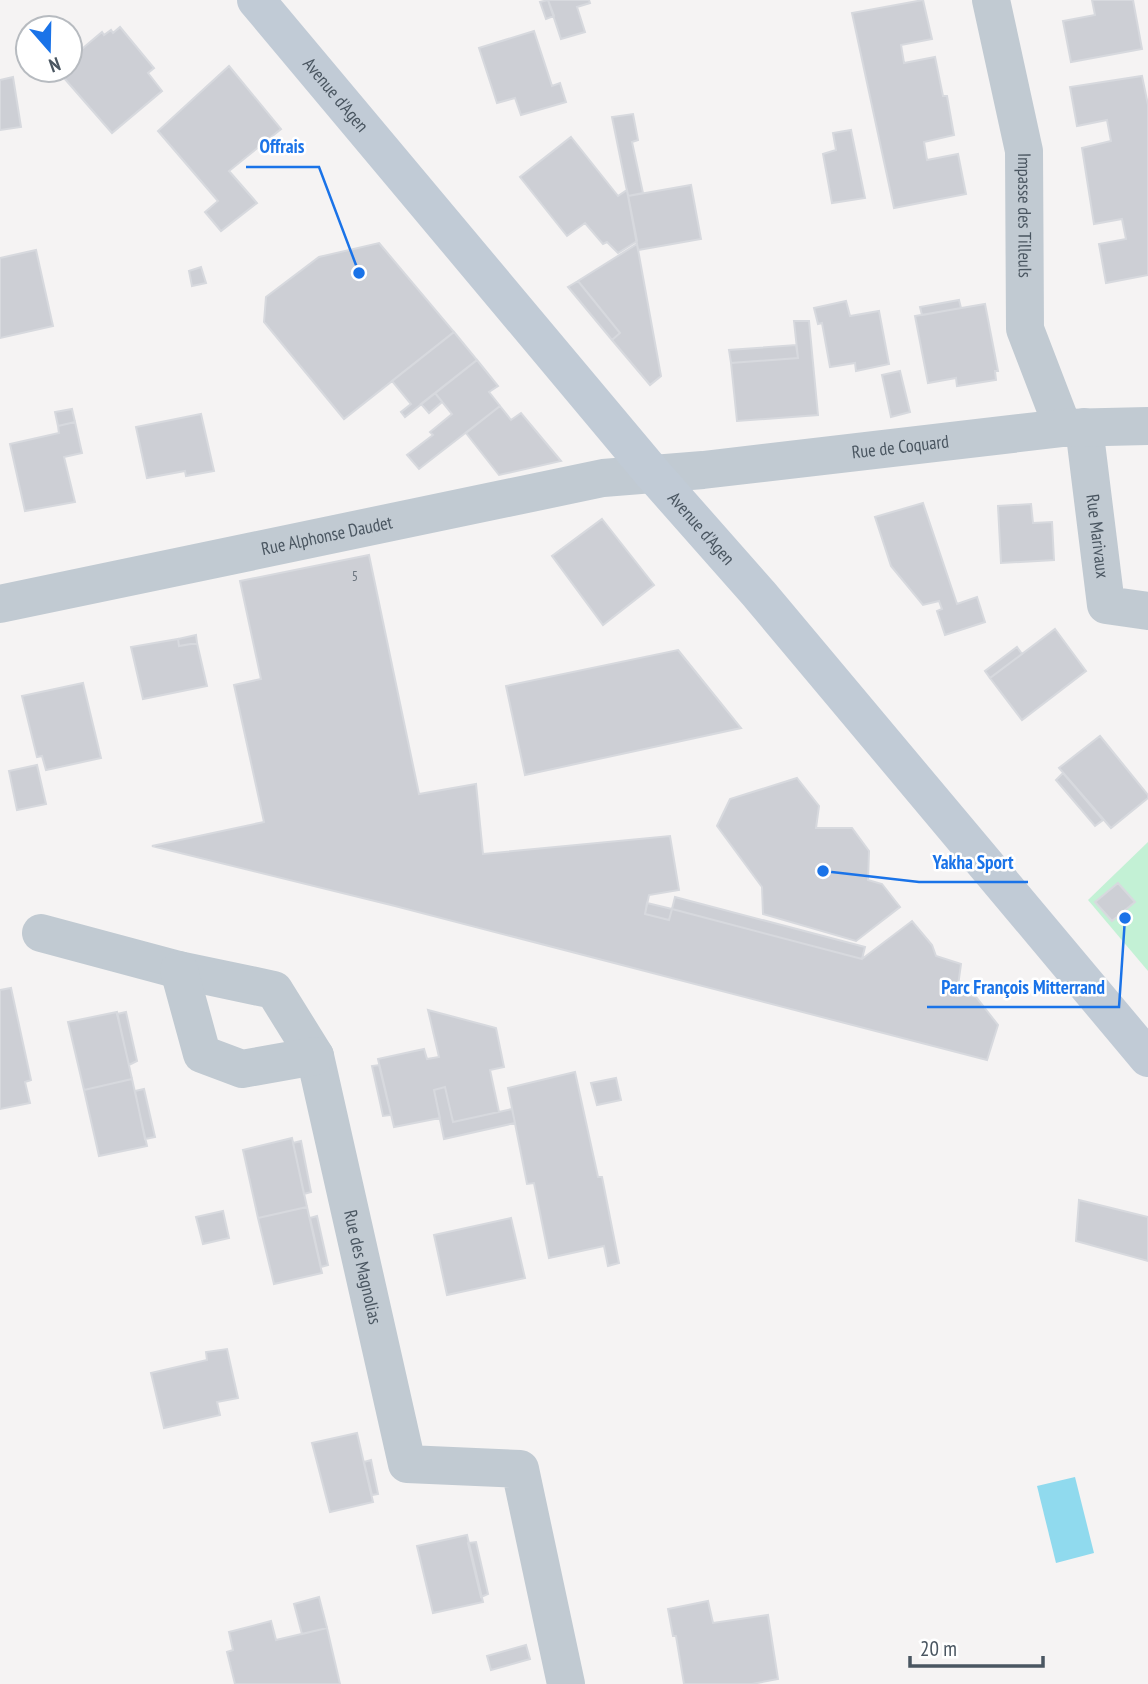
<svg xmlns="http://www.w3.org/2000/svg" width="1148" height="1684" viewBox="0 0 1148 1684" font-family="'PT Sans Narrow',sans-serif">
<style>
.green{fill:#c3f1d5}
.water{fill:#90daee}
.building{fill:#cdcfd5;stroke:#d7d9de;stroke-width:2}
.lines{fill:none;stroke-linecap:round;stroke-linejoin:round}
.street{stroke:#c1cad2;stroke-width:38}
.secondary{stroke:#c1cbd6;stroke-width:38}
.labels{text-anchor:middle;stroke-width:5;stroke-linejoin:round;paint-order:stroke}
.number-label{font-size:14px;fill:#6b747e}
.street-label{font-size:18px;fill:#4a5661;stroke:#fff}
.leader{fill:none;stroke:#1a73e8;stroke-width:2.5}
.callout-dot{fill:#1a73e8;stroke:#fff;stroke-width:2.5}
.callout-label{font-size:19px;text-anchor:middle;font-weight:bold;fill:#1a73e8;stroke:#fff;stroke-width:5;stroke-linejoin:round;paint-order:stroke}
</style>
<rect width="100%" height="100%" fill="#f5f3f3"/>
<path class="green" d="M 1148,842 L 1148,971 L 1088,900 Z"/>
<path class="water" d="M 1075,1477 L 1094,1553 L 1056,1563 L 1037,1486 Z"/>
<path class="building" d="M 548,0 L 554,16 L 546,19 L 540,2 Z
M 548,0 L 589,0 L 590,3 L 577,7 L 585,32 L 561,39 Z
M 923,0 L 932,39 L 901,45 L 904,63 L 935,57 L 943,96 L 947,96 L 954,135 L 924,142 L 927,160 L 958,154 L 966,194 L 894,208 L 852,13 Z
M 1092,0 L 1133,0 L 1142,49 L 1071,62 L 1063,21 L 1095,15 Z
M 120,27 L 154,68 L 148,73 L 162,91 L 112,133 L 57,70 L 70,70 L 70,59 L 102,32 L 104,35 L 111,30 L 113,33 Z
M 534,31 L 552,86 L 560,83 L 566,102 L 521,115 L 515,98 L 497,103 L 479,48 Z
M 229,66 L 281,129 L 229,171 L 257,203 L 221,231 L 205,212 L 218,201 L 158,131 Z
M 1142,76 L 1148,105 L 1148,275 L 1106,283 L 1099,244 L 1126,239 L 1122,219 L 1094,224 L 1082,148 L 1111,141 L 1107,120 L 1077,126 L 1070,87 Z
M 13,77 L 21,127 L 0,130 L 0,80 Z
M 633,114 L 638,140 L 632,142 L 643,193 L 628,196 L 612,117 Z
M 851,130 L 865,198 L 832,203 L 823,154 L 836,150 L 833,133 Z
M 571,137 L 618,196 L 627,190 L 637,241 L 618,253 L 607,242 L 603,244 L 585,223 L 567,236 L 520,177 Z
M 691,185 L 701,239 L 638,250 L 628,196 Z
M 379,243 L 454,332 L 344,419 L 264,322 L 266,297 L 319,257 Z
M 637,244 L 661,376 L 650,385 L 612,340 L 620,333 L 578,281 Z
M 36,250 L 53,326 L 0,338 L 0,258 Z
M 201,267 L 206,283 L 192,286 L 189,271 Z
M 578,281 L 620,333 L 612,340 L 568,287 Z
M 959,300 L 961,308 L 922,315 L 920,307 Z
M 846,301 L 850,316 L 879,311 L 889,364 L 856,371 L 855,363 L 830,367 L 822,323 L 818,324 L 814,308 Z
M 985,304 L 998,371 L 995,371 L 996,380 L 957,386 L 956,378 L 928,383 L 915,316 Z
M 794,321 L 809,321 L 818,415 L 737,421 L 731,363 L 798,358 Z
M 454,332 L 477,360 L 405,417 L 401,412 L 411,404 L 392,381 Z
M 796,345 L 798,358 L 731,363 L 729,350 Z
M 477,360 L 498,386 L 489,392 L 500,406 L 419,469 L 407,455 L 433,435 L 430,432 L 452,414 L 435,393 Z
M 900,371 L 910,412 L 891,417 L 882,375 Z
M 435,393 L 442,402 L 429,413 L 421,404 Z
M 500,406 L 511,420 L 521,413 L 561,461 L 499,475 L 466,433 Z
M 72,409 L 75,422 L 58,426 L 55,412 Z
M 201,414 L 214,471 L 186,476 L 185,471 L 147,478 L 136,427 Z
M 75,422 L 82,453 L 64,457 L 75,502 L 25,511 L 10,444 L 59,433 L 58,426 Z
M 923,503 L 957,604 L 977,597 L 985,622 L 945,635 L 937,611 L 942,609 L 939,601 L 923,605 L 891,566 L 875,517 Z
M 1031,504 L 1033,523 L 1052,522 L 1054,560 L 1001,563 L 998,506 Z
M 602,519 L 654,585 L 603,625 L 552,556 Z
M 369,555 L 419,794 L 476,784 L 483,854 L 670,836 L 679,890 L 649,895 L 645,914 L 669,920 L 672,909 L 862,959 L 912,921 L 932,945 L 936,956 L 961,964 L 957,993 L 976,997 L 998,1025 L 987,1060 L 395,906 L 152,846 L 264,822 L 234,685 L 261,679 L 240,581 Z
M 1055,629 L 1086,671 L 1022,720 L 990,678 Z
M 196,635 L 197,643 L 179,646 L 178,639 Z
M 178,639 L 179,646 L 197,643 L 207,686 L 143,699 L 131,647 Z
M 1017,647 L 1022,654 L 990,678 L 985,671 Z
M 678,650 L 741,728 L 525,775 L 506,686 Z
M 83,683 L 101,758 L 46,770 L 42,756 L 37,757 L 22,696 Z
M 1100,736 L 1148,795 L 1148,798 L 1111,828 L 1059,768 Z
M 37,765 L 46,804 L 17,810 L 9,771 Z
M 1063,773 L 1103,820 L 1095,826 L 1056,780 Z
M 797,778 L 819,806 L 816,828 L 852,828 L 869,851 L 868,880 L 882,884 L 900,907 L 856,941 L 763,914 L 762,887 L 717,826 L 730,799 Z
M 1118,883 L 1135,902 L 1112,921 L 1095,902 Z
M 675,897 L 865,947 L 862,959 L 672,909 Z
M 647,903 L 672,909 L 669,920 L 645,914 Z
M 11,988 L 31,1080 L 25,1082 L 30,1103 L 0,1109 L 0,990 Z
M 428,1010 L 496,1028 L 504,1067 L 490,1070 L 499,1112 L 453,1122 L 445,1087 L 434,1090 L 440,1118 L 394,1127 L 378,1059 L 424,1049 L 427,1059 L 439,1057 Z
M 117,1012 L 132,1079 L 84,1090 L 68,1022 Z
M 126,1012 L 137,1061 L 129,1065 L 117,1014 Z
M 379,1065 L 391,1115 L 383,1116 L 372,1066 Z
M 575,1072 L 598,1177 L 602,1177 L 619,1263 L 608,1266 L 604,1246 L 549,1258 L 534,1183 L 527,1184 L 508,1088 Z
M 616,1078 L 621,1100 L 597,1105 L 591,1083 Z
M 132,1079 L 147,1146 L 99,1156 L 84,1090 Z
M 445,1087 L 453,1122 L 512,1109 L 515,1123 L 444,1139 L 434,1090 Z
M 144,1089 L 155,1137 L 145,1139 L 135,1091 Z
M 292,1138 L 307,1207 L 258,1218 L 243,1150 Z
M 301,1141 L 311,1192 L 304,1194 L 293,1143 Z
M 1079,1200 L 1148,1217 L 1148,1261 L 1076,1241 Z
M 307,1207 L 322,1273 L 274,1284 L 258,1218 Z
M 223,1211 L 229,1238 L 203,1244 L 196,1217 Z
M 317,1216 L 328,1265 L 321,1267 L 310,1218 Z
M 511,1218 L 525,1278 L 447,1295 L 434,1235 Z
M 227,1349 L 238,1398 L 217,1402 L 220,1415 L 164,1428 L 151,1373 L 207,1360 L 206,1352 Z
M 357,1433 L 373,1502 L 330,1512 L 312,1443 Z
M 371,1460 L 378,1494 L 372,1495 L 364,1462 Z
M 467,1535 L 483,1602 L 433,1613 L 417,1546 Z
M 476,1542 L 488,1594 L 481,1597 L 468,1543 Z
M 319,1597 L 327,1628 L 302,1634 L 294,1604 Z
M 708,1601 L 713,1623 L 768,1615 L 778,1679 L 752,1684 L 684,1684 L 676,1636 L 673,1636 L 668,1609 Z
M 271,1621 L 276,1640 L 327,1628 L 340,1684 L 235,1684 L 227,1652 L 233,1650 L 229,1632 Z
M 526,1645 L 530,1659 L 491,1670 L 487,1656 Z"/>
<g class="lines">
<g class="street">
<path id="s1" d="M 991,0 L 1024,151 L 1025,329 L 1063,428"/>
<path id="s2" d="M 1084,427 L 1106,605 L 1148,611"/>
<path id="s3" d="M 0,604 L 603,478 L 703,470 L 1063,428 L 1148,426"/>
<path id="s4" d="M 41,933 L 179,970 L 274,990 L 315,1056 L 407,1464 L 520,1469 L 566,1684"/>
<path d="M 179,970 L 202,1054 L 242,1069 L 315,1056"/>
</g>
<path class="secondary" id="s5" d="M 256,0 L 654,475 L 759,594 L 1148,1058"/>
</g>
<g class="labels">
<g class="number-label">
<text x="355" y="581">5</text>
</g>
<g class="street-label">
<text dy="6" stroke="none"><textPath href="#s5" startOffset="124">Avenue d'Agen</textPath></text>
<text dy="6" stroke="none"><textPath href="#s1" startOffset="219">Impasse des Tilleuls</textPath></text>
<text dy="6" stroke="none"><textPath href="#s3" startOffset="915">Rue de Coquard</textPath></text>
<text dy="6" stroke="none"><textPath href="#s5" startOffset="691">Avenue d'Agen</textPath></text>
<text dy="6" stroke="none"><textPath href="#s3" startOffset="334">Rue Alphonse Daudet</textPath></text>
<text dy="6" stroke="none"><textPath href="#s2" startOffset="110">Rue Marivaux</textPath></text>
<text dy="6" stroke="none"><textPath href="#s4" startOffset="534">Rue des Magnolias</textPath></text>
</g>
</g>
<path class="leader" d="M359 273L319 167H246M823 871L919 882H1028M1125 918L1119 1007H927"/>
<g class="callout-dot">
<circle cx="359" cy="273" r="7"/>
<circle cx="823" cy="871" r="7"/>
<circle cx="1125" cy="918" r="7"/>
</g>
<g class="callout-label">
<text x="282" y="153">Offrais</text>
<text x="973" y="869">Yakha Sport</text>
<text x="1023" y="994">Parc François Mitterrand</text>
</g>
<g transform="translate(49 49) rotate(160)"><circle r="33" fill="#ffffff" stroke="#b7bbc0" stroke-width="2"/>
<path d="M0-5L12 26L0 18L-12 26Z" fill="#1a73e8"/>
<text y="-10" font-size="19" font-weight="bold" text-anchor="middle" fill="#4a5661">N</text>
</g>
<path d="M910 1656v10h133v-10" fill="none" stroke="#4a5661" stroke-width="3.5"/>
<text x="920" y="1656" font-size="21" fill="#4a5661" stroke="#ffffff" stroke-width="5" paint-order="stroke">20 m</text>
</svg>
